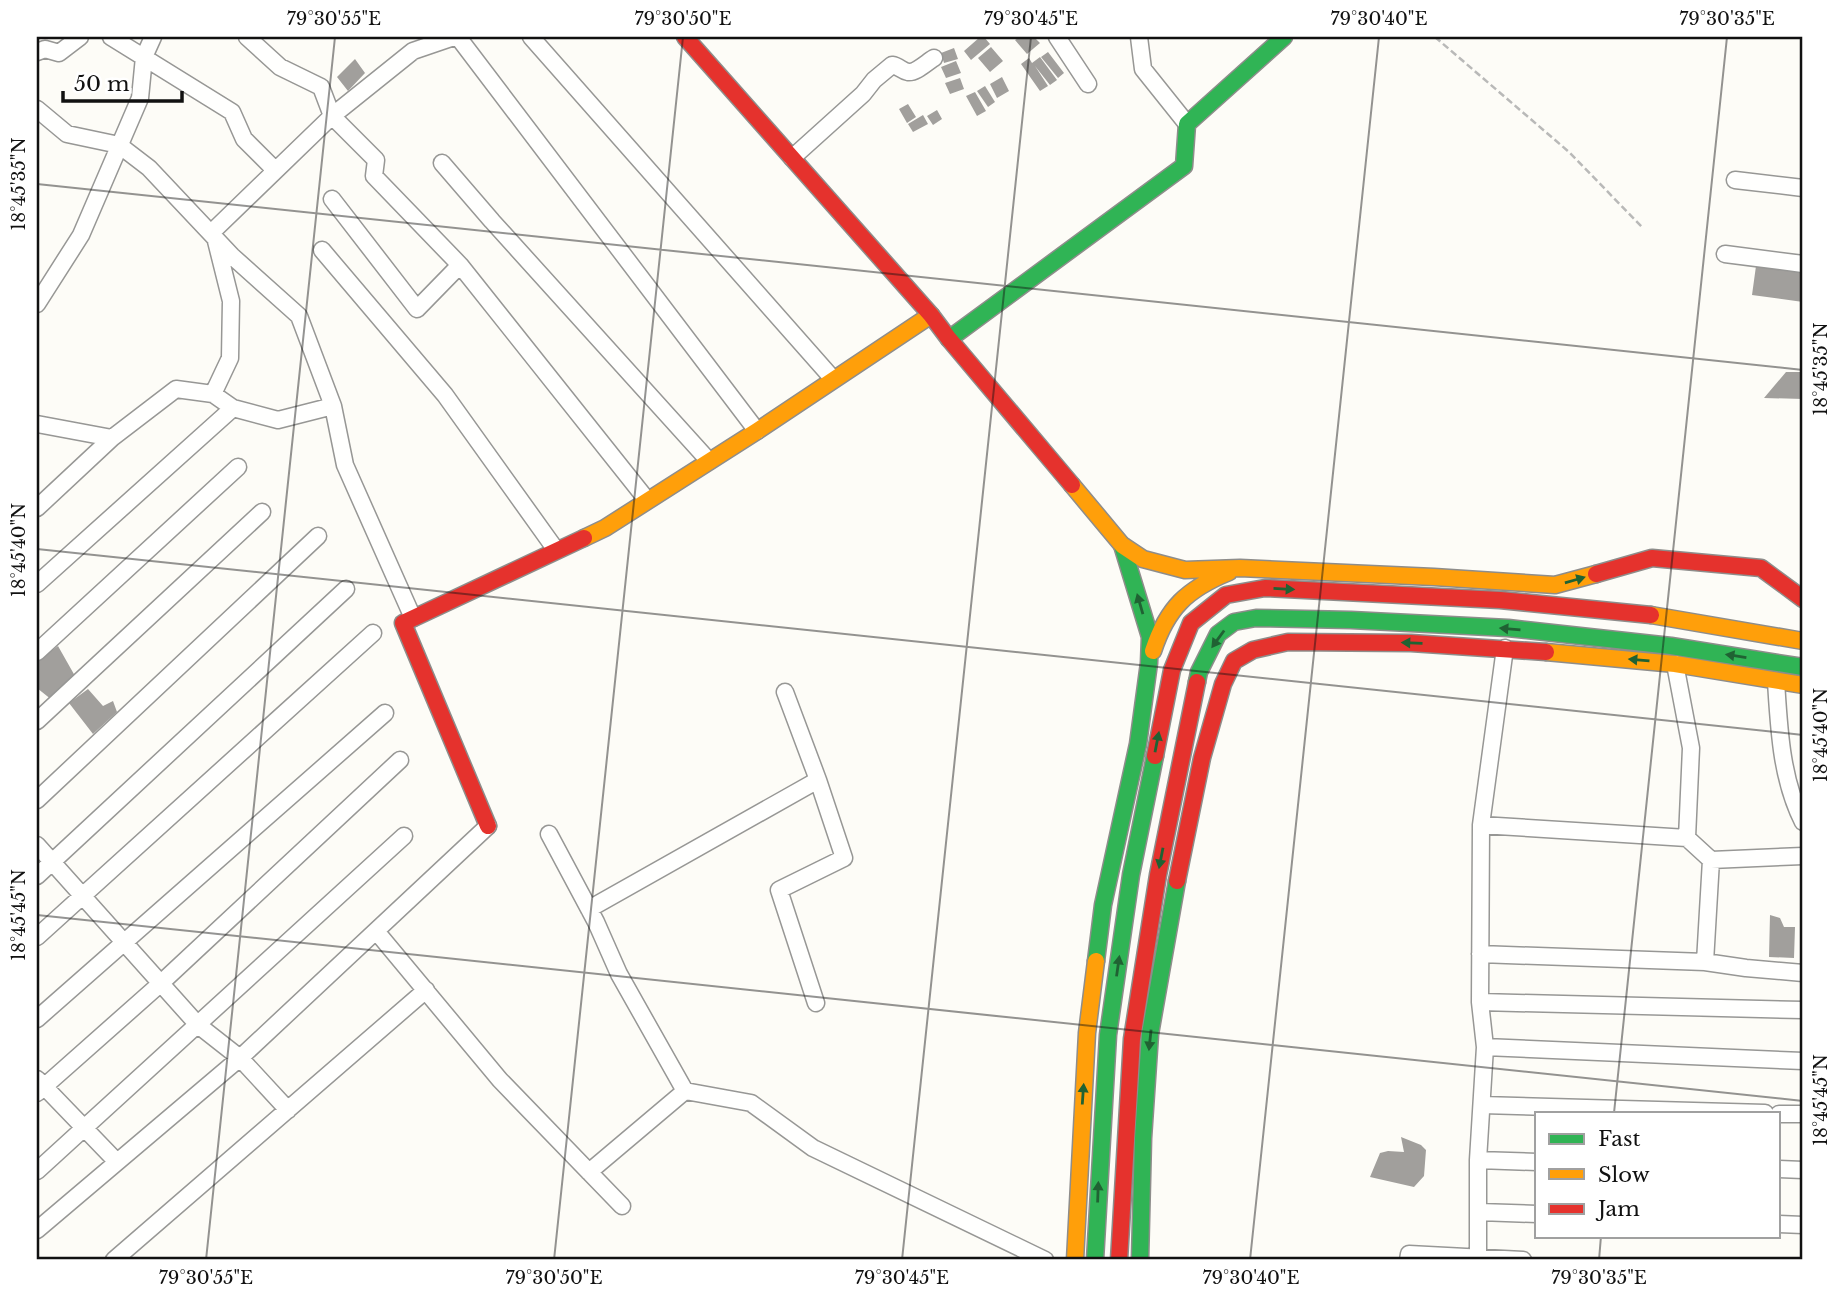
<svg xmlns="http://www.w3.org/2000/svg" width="1840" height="1297" viewBox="0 0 1840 1297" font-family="'Libre Baskerville',serif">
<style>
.building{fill:#a19f9c}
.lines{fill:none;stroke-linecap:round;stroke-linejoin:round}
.street-casing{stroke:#979795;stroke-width:19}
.fast-casing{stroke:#8e8d8b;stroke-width:19}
.slow-casing{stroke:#8e8d8b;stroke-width:19}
.jam-casing{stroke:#8e8d8b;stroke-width:19}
.path{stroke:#b9b9b8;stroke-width:2.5;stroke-dasharray:7 3.5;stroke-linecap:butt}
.street{stroke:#fffffe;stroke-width:16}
.fast{stroke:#30b455;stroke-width:16}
.slow{stroke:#ff9f0a;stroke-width:16}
.jam{stroke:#e5322d;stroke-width:16}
.oneway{fill:#206233}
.ticks{fill:none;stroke:#111;stroke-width:2;stroke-opacity:0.45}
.neatline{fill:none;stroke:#111;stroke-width:2.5}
.ticks-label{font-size:18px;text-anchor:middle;fill:#111}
</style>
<rect width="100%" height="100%" fill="#fdfcf7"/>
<path class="building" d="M 980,37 L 984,37 L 990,44 L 971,60 L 964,51 Z
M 1020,37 L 1034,37 L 1040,43 L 1027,54 L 1015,40 Z
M 991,47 L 1003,61 L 990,72 L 978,58 Z
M 954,48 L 958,59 L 944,63 L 941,53 Z
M 1048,52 L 1064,73 L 1058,78 L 1041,57 Z
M 1040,57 L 1057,80 L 1050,85 L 1035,66 L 1048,86 L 1040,91 L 1021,64 L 1029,58 L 1032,63 Z
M 355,59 L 365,73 L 348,91 L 337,77 Z
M 956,61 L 961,73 L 946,78 L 941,67 Z
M 1002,77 L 1009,91 L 997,98 L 990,84 Z
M 960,78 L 964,89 L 950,94 L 945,83 Z
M 985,86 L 995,102 L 988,107 L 977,91 Z
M 975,92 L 986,111 L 977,116 L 966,96 Z
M 908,104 L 916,117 L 907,123 L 899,109 Z
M 937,110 L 942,119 L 933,125 L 927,116 Z
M 923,115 L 928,124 L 913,132 L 908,124 Z
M 1756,266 L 1803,272 L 1803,302 L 1752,295 Z
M 1786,372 L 1803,372 L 1803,399 L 1764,398 Z
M 58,646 L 75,676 L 52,700 L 37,688 L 37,661 Z
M 88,689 L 103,706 L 113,701 L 117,712 L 93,734 L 69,703 Z
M 1770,915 L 1780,918 L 1784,927 L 1795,927 L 1794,958 L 1769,957 Z
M 1401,1137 L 1421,1145 L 1426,1150 L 1424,1176 L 1414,1187 L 1370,1177 L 1380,1153 L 1388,1151 L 1404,1152 Z"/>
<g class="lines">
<g class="street-casing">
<path id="street" d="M 111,37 L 232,112 L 244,139 L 275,170
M 458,37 L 757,431
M 531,37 L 833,379
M 1057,37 L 1088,84
M 1139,37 L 1143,69 L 1187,124
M 37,52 L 45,49 L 59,53 L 80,37
M 37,109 L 67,134 L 119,145 L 149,168 L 232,256 L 299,316 L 333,406 L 345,465 L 413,618
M 792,158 L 863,94 L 874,80 L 892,65 C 899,66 902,71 908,72 C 916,73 927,62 934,58
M 442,163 L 492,221 L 709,461
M 1735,180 L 1803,188
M 332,199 L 417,309 L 460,265 L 374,176 L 376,160 L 332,116 L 413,51 L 454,37
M 211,233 L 332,116 L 321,87 L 280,67 L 247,37
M 322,250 L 445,395 L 556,550
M 1725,254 L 1803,264
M 460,265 L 647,500
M 37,304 L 81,235 L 140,98 L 144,57 L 153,37
M 213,394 L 230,358 L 231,301 L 216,241
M 37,424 L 112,438 L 176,389 L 213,394 L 233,408 L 278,420 L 333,406
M 37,508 L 112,438
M 37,584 L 233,408
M 1505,648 L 1481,825 L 1687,838 L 1691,748 L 1675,664
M 37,652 L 238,467
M 1776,681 C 1779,728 1781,779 1803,822
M 37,721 L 262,512
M 37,800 L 318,536
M 549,834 L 596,922 L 619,974 L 685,1091 L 589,1172
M 1687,838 L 1711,860 L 1803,856
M 37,845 L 198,1025 L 240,1058 L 488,826
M 37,876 L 346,589
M 589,909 L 818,780 L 785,692
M 376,931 L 500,1080 L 622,1206
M 37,937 L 373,633
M 1480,954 L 1705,962 L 1711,860
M 1705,962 L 1746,968 L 1803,973
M 1480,1002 L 1803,1010
M 816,1003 L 779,890 L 844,858 L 818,780
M 37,1019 L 385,713
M 1485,1047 L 1803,1061
M 37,1079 L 117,1162
M 685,1091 L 751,1103 L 813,1148 L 1045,1260
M 37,1093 L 160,984 L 400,760
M 1482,1105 L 1765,1113
M 1779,1114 L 1803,1114
M 1478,1160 L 1537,1162
M 1779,1169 L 1803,1170
M 37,1171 L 404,836
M 1479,1212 L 1537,1214
M 1779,1224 L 1803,1225
M 37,1230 L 240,1058 L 288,1110
M 1478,1258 L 1478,1160 L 1485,1047 L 1480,1002 L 1481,825
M 114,1260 L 426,990
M 1408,1260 L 1409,1254 L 1523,1260"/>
</g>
<g class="fast-casing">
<path id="fast" d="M 949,339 L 1184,166 L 1187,124 L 1284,37
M 1197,682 L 1199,672 L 1218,634 L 1234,622 L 1256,618 L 1351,620 L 1508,628 L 1671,646 L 1803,667
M 1096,961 L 1103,905 L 1138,744 L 1149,663 L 1150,637 L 1122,545
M 1095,1260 L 1108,1035 L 1131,875 L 1155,756
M 1140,1260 L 1143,1138 L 1150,1034 L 1177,881"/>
</g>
<g class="slow-casing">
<path id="slow" d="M 1072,485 L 1122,545 L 1143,559 L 1185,570 L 1240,568 L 1434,577 L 1555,585 L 1596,574
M 584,538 L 605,528 L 757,431 L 931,315
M 1651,615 L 1803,641
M 1153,651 C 1167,608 1187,589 1229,572
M 1546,652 L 1675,664 L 1803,685
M 1075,1260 L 1087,1033 L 1096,961"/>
</g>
<g class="jam-casing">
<path id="jam" d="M 685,37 L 931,315 L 949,339 L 1072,485
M 1596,574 L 1652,558 L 1761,568 L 1803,599
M 1155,756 L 1172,670 L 1191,623 L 1226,595 L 1265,588 L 1500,600 L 1651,615
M 488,826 L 403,623 L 584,538
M 1177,881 L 1202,758 L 1223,684 L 1234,661 L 1253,650 L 1288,642 L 1411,643 L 1546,652
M 1119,1260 L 1132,1039 L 1158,875 L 1197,682"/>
</g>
<path class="path" d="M 1435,37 L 1569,152 L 1642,227"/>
<use href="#street" class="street"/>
<use href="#fast" class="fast"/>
<use href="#slow" class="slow"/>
<use href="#jam" class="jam"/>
</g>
<defs><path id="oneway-solid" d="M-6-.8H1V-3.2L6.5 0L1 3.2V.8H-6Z" transform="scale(1.75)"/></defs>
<g class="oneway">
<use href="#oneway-solid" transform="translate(1575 580) rotate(-16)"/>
<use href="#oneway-solid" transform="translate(1284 589) rotate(3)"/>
<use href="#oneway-solid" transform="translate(1140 604) rotate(-106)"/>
<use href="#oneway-solid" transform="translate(1510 629) rotate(-175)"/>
<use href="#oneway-solid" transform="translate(1218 639) rotate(126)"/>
<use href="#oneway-solid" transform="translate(1412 643) rotate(-178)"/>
<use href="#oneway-solid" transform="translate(1736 656) rotate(-171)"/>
<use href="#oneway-solid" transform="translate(1639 660) rotate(-175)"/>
<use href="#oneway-solid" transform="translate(1157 742) rotate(-79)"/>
<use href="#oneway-solid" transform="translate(1161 858) rotate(101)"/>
<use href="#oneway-solid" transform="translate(1118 966) rotate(-82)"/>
<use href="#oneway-solid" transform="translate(1150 1040) rotate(96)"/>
<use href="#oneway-solid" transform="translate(1083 1094) rotate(-86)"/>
<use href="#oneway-solid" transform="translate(1098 1192) rotate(-88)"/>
</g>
<path class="ticks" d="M 37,184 L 1803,370M 37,549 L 1803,735M 37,915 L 1803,1101M 1614,1113 L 1727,37M 206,1260 L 335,37M 554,1260 L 683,37M 902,1260 L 1031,37M 1250,1260 L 1379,37M 1599,1260 L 1601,1236"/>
<rect width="1840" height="1297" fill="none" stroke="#ffffff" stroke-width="77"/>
<rect x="1535" y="1112" width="245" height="126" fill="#ffffff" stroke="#a0a0a0" stroke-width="2"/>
<rect x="1549" y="1134" width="35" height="10" fill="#30b455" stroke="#a0a0a0" stroke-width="2"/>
<text x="1598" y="1146" font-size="21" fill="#111111">Fast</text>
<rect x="1549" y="1169" width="35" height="10" fill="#ff9f0a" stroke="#a0a0a0" stroke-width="2"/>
<text x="1598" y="1182" font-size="21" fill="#111111">Slow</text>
<rect x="1549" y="1204" width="35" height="10" fill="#e5322d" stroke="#a0a0a0" stroke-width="2"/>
<text x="1598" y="1216" font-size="21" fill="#111111">Jam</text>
<path d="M63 91v10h119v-10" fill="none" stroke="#111111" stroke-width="3.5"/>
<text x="74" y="91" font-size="21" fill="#111111" stroke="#ffffff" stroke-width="5" paint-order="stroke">50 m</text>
<rect x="38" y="38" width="1763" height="1220" class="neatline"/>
<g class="ticks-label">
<text x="334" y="25">79°30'55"E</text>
<text x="683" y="25">79°30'50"E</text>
<text x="1031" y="25">79°30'45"E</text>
<text x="1379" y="25">79°30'40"E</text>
<text x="1727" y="25">79°30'35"E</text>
<text transform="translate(19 184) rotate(-90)" y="6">18°45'35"N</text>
<text transform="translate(1821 369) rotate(-90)" y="6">18°45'35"N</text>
<text transform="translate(19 550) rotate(-90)" y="6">18°45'40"N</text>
<text transform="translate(1821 735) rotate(-90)" y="6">18°45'40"N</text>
<text transform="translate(19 915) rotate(-90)" y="6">18°45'45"N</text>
<text transform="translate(1821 1100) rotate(-90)" y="6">18°45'45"N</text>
<text x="206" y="1284">79°30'55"E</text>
<text x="554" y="1284">79°30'50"E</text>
<text x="902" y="1284">79°30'45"E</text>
<text x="1251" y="1284">79°30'40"E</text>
<text x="1599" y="1284">79°30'35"E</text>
</g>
</svg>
